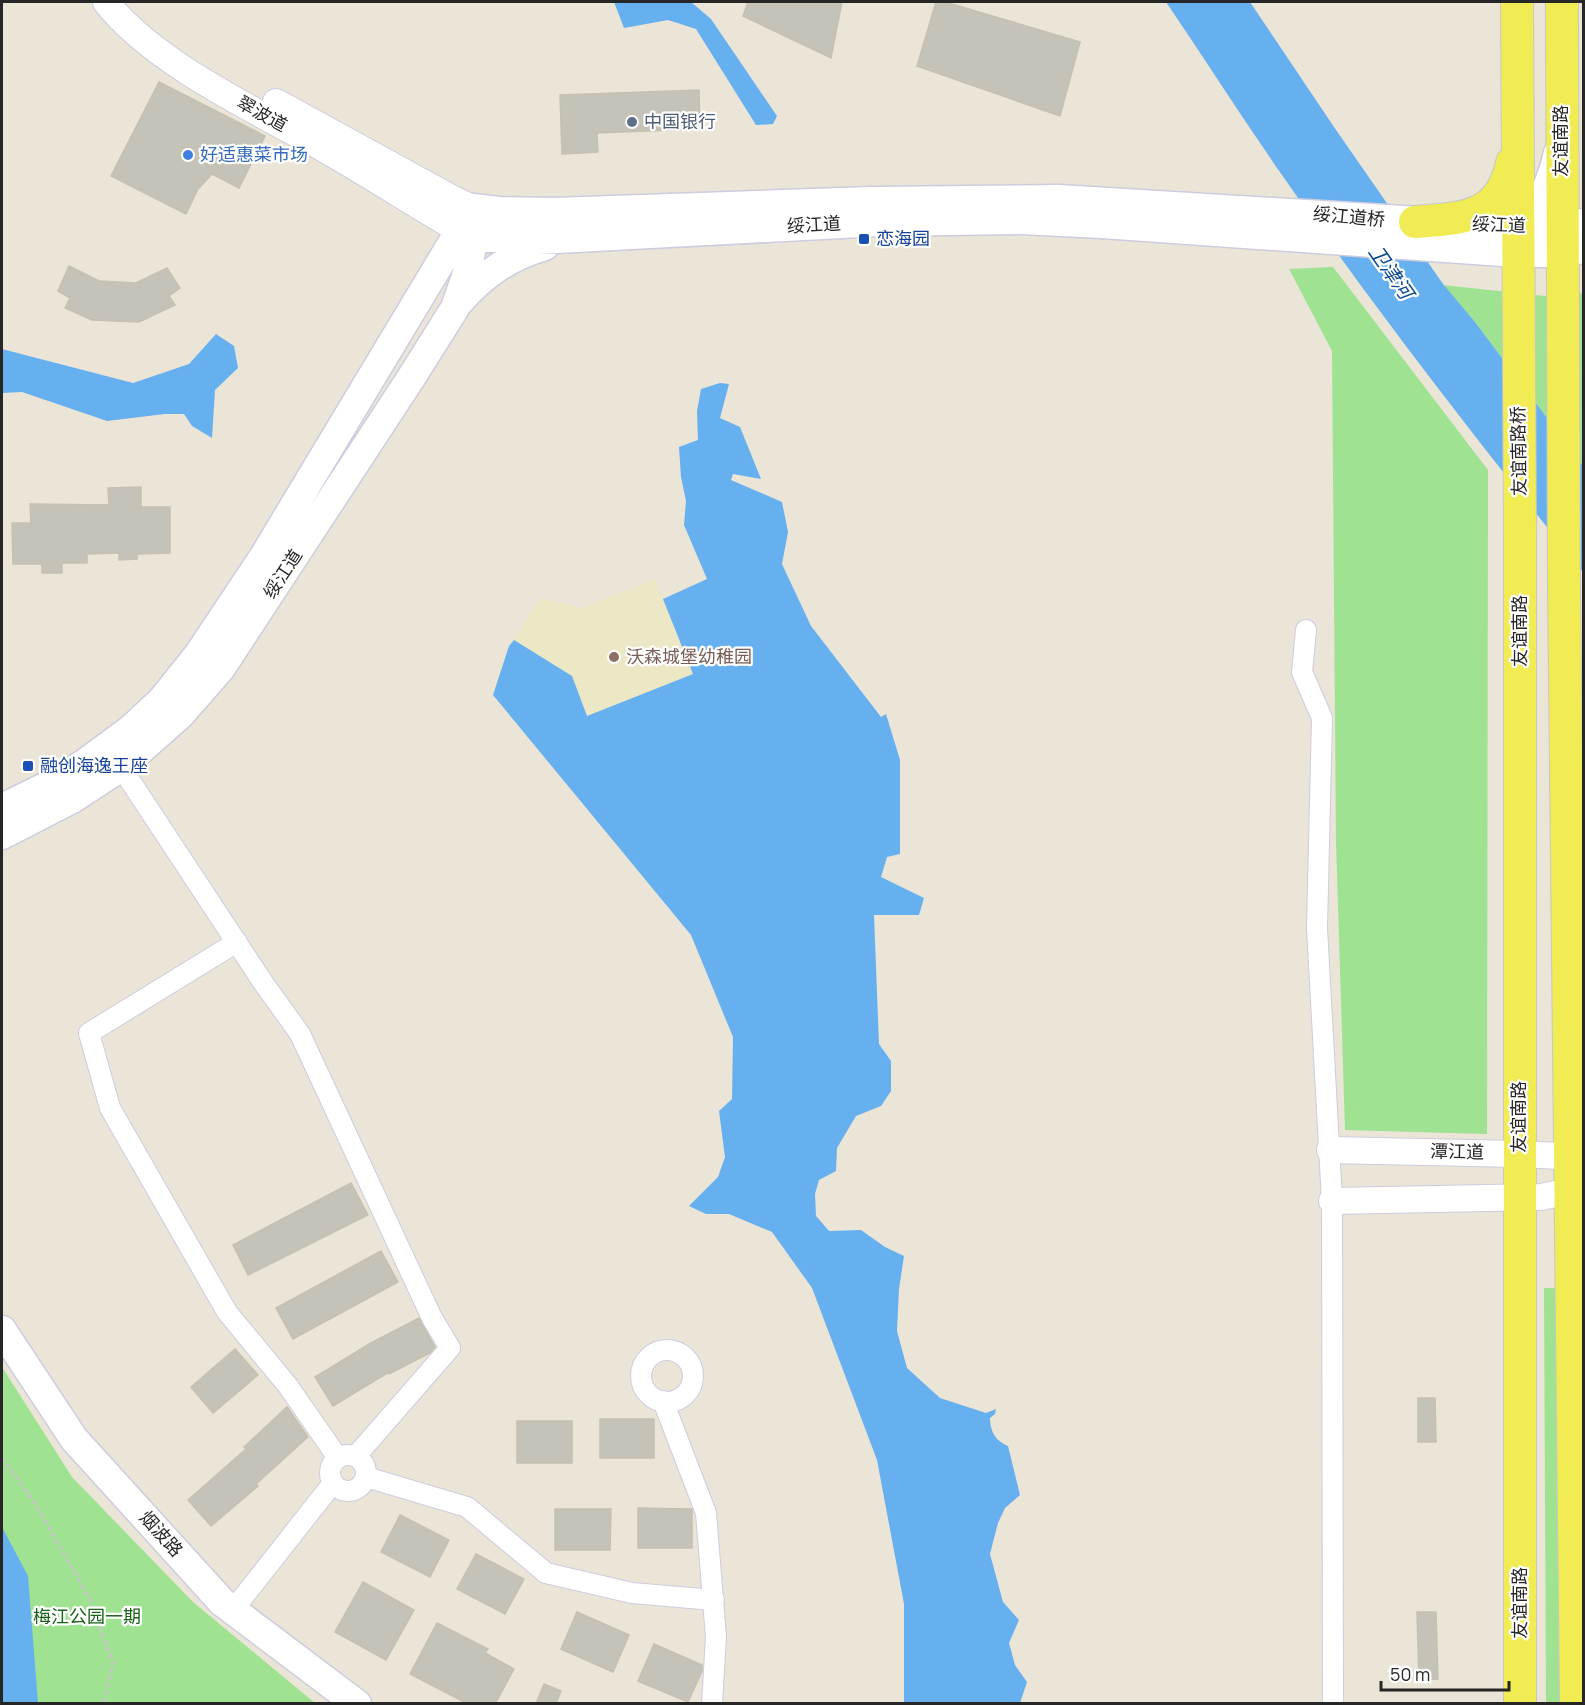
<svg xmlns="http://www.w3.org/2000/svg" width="1585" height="1705" viewBox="0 0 1585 1705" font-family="Manrope,'Noto Sans SC',sans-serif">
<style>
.education{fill:#ece7c5}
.green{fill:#9ee292}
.water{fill:#67b0ef}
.building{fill:#c5c2b7;stroke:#c5c1b1;stroke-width:1.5}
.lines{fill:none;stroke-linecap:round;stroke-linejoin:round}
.minor-casing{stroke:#cdcce0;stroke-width:22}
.tertiary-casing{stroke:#cdcce0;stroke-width:28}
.secondary-casing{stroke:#cdcce0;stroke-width:31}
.primary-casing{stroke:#c7c7c7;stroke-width:34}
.path{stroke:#c7c7c7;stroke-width:3;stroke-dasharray:4.5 3;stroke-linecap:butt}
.minor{stroke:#fff;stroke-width:20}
.tertiary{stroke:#fff;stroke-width:26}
.secondary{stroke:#fff;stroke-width:28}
.primary{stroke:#f1eb54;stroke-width:32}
.service-dot{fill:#5c6f8a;stroke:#fff;stroke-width:2}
.shop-dot{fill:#3f7fe0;stroke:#fff;stroke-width:2}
.transit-dot{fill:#1a4fb4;stroke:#fff;stroke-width:2}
.education-dot{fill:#8d6e63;stroke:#fff;stroke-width:2}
.labels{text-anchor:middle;stroke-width:4.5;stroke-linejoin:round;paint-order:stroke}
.street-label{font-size:18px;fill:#262626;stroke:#fff}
.service-label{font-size:18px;fill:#4e5e75;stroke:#fff;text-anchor:start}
.shop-label{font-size:18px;fill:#366cbe;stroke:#fff;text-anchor:start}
.transit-label{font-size:18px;fill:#164399;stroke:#fff;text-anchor:start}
.education-label{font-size:18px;fill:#785e54;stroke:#fff;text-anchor:start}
.park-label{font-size:18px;fill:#196218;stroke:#fff}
.water-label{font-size:20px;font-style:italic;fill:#0b4b96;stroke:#fff}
</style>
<rect width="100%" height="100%" fill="#eae5d7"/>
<path class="education" d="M 655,579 L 693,674 L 587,716 L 572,676 L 514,640 L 540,598 L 582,608 Z"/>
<path class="green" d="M 1333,267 L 1488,470 L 1487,1134 L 1345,1130 L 1336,842 L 1332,351 L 1289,269 Z
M 1443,285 L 1562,298 L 1583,293 L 1583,466 L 1475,322 Z
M 1544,1288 L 1559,1288 L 1561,1704 L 1546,1703 Z
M 2,1367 L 72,1477 L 193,1602 L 315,1703 L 2,1703 Z"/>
<path class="water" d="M 614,2 L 691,2 L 711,19 L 777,116 L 773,124 L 756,125 L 696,29 L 668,20 L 624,28 Z
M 1166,2 L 1250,2 L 1334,127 L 1443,284 L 1475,322 L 1583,466 L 1583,572 C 1479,443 1377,312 1282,175 C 1242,118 1205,59 1166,2 Z
M 216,334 L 234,346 L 238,368 L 215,390 L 212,438 L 192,426 L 184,414 L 165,414 L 107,421 L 22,392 L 2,393 L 2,349 L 133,383 L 189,364 Z
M 720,383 L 729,384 L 720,418 L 740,427 L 761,479 L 733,474 L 731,480 L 782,502 L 788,532 L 782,564 L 811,626 L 881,717 L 886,714 L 900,760 L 900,854 L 887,857 L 881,877 L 924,898 L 919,915 L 874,915 L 879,1044 L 891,1061 L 891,1091 L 881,1106 L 856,1116 L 837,1148 L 836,1171 L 819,1180 L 815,1194 L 816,1216 L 829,1231 L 861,1230 L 885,1247 L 904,1256 L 899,1289 L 897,1331 L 907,1368 L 940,1398 L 986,1413 L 996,1409 L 995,1414 L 990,1418 C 990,1432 996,1441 1008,1446 L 1020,1495 L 1005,1508 L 998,1523 L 990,1554 L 1003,1602 L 1019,1620 L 1009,1643 L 1015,1665 L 1027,1682 L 1020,1703 L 904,1703 L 904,1604 L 877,1460 L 812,1288 L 772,1232 L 729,1214 L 706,1214 L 689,1206 L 718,1177 L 725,1157 L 719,1111 L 732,1099 L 733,1037 L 691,935 L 493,695 L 509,646 L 514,640 L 572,676 L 587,716 L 693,674 L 663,599 L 707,579 L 684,525 L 686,501 L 681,477 L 679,447 L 698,440 L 697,411 L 701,389 Z
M 2,1527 L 28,1576 L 38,1703 L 2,1703 Z"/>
<path class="building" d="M 748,2 L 842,2 L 831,58 L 743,16 Z
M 936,2 L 945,2 L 1080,42 L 1060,116 L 917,66 Z
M 159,82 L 265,136 L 239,188 L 212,174 L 198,189 L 186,214 L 111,176 Z
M 699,90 L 700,129 L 597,133 L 598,152 L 562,154 L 560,95 Z
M 69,266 L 99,281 L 136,283 L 167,268 L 180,288 L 169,296 L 175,305 L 139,322 L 92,320 L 65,308 L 70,298 L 58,291 Z
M 141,487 L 141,507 L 170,507 L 170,553 L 137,554 L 137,559 L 119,560 L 119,553 L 87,554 L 87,563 L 62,563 L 62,573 L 42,573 L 42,564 L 13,564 L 12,523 L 31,523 L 30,504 L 109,505 L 108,488 Z
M 351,1183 L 368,1215 L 248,1275 L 233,1245 Z
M 381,1251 L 398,1282 L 293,1339 L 276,1308 Z
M 419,1318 L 435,1347 L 430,1353 L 389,1374 L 389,1372 L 333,1406 L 315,1377 L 371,1343 Z
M 235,1349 L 258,1375 L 213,1413 L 191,1387 Z
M 1418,1398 L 1435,1398 L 1436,1442 L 1418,1442 Z
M 287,1407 L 308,1437 L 256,1484 L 258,1486 L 211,1526 L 188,1500 L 246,1449 L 244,1447 Z
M 600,1419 L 654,1419 L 654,1458 L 600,1458 Z
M 517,1421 L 572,1421 L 572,1463 L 517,1463 Z
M 638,1508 L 692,1509 L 692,1548 L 638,1548 Z
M 555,1509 L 611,1509 L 610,1550 L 555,1550 Z
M 400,1515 L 449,1540 L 430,1577 L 381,1552 Z
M 476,1554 L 524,1579 L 505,1614 L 457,1589 Z
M 363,1582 L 414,1610 L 386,1660 L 335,1632 Z
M 577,1612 L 629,1635 L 613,1672 L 561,1649 Z
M 1417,1612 L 1436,1612 L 1438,1679 L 1419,1680 Z
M 437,1623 L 488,1649 L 485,1653 L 514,1669 L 495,1704 L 468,1704 L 410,1674 Z
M 654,1644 L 702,1665 L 702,1671 L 688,1702 L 638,1681 Z
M 544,1684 L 561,1691 L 556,1704 L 536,1704 Z"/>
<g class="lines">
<g class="minor-casing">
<path id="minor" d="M 1306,630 L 1302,672 L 1322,718 L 1317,928 L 1332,1201 L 1333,1704
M 121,767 L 262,981 L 300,1034 L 432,1318 L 450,1348 L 356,1456
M 237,942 L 89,1033 L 110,1108 L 227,1312 L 288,1386 L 338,1458
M641 1376a26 26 0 1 1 52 0a26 26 0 1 1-52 0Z
M 663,1401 L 706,1513 L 716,1637 L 712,1704
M330 1473a18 18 0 1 1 36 0a18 18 0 1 1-36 0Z
M 366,1477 L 467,1507 L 546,1573 L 632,1593 L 714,1600
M 233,1610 L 333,1483"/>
</g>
<g class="tertiary-casing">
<path id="tertiary" d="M 106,2 C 153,62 251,108 317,145 C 365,172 411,202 459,230
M 276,102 L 453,199 L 473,208
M 1330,1150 L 1519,1154 L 1584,1157
M 1332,1201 L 1541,1197 L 1584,1188"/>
</g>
<g class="secondary-casing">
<path id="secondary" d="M 473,208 L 499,211 L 555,212 L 871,201 L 1059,199 L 1517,227 L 1584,223
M 459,230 L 474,237 L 538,240 L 880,222 L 1021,220 L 1102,224 L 1517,253 L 1561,253 L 1584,249
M 1509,231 C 1538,217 1551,183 1558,153
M 460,301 C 484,274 510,256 545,246
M 2,808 L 55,782 L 85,763 L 131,729 L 162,700 L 198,655 L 264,556 L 469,215
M 2,835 L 72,799 L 121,767 L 180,715 L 221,668 L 411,378 L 455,308 L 467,273 L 474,237 L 474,220
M 2,1330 L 74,1439 L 222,1602 L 357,1704"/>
</g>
<g class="primary-casing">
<path id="primary" d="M 1517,2 C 1517,178 1520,355 1520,532 C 1521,922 1518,1313 1520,1704
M 1562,2 C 1561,195 1564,388 1564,582 L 1576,1704
M 1415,222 C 1463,218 1500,219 1512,163"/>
</g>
<path class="path" d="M 2,1458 L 36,1505 L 88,1596 L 113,1662 L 104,1704"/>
<use href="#minor" class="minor"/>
<use href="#tertiary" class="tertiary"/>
<use href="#secondary" class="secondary"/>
<use href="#primary" class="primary"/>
</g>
<circle class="service-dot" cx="632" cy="122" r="6"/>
<circle class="shop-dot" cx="188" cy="155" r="6"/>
<g class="transit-dot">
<rect x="858" y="233" width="12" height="12" rx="3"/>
<rect x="22" y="760" width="12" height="12" rx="3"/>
</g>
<circle class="education-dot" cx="614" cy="657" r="6"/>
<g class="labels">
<g class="street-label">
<text transform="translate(262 114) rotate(29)" y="6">翠波道</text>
<text transform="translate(1561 141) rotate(-90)" y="6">友谊南路</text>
<text transform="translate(1349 217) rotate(5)" y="6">绥江道桥</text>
<text transform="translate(814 225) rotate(-3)" y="6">绥江道</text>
<text transform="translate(1499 225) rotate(2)" y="6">绥江道</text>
<text transform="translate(1519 451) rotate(-91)" y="6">友谊南路桥</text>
<text transform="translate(283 574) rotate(-57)" y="6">绥江道</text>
<text transform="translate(1520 631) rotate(-90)" y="6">友谊南路</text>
<text transform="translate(1519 1117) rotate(-90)" y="6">友谊南路</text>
<text transform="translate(1457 1152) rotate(1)" y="6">潭江道</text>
<text transform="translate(161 1534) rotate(48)" y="6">烟波路</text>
<text transform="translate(1520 1603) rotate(-90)" y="6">友谊南路</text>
</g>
<g class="service-label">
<text x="644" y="128">中国银行</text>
</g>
<g class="shop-label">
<text x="200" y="161">好适惠菜市场</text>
</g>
<g class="transit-label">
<text x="876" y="245">恋海园</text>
<text x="40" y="772">融创海逸王座</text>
</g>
<g class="education-label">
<text x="626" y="663">沃森城堡幼稚园</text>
</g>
<g class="park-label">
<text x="87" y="1623">梅江公园一期</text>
</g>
<g class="water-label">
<text transform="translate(1391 272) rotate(55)" y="7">卫津河</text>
</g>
</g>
<rect width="1585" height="1705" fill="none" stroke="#262626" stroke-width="6"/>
<path d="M1381 1681v9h128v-9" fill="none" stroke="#262626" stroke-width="3"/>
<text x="1390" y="1681" font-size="18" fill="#262626" stroke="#ffffff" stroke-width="4.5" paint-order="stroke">50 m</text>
</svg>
